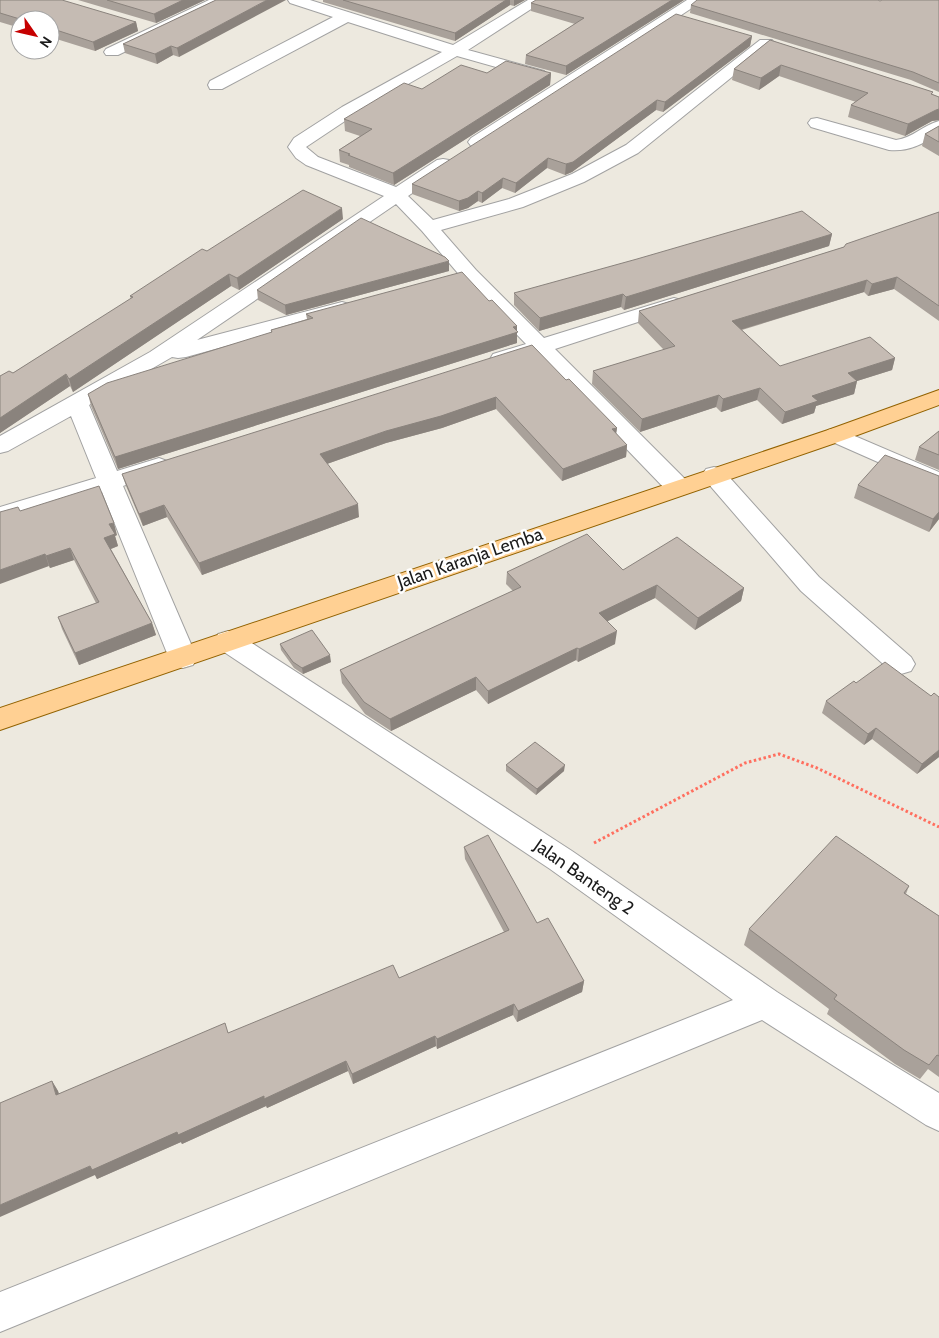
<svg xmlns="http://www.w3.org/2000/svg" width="939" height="1338" viewBox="0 0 939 1338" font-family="Cabin,sans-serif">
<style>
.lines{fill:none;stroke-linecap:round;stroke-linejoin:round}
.minor-casing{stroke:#a2a2a2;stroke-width:2}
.primary-casing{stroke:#926200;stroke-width:2}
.path{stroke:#ff6f5f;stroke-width:3;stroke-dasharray:2.5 2.5;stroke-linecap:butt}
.minor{fill:#fff;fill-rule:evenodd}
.primary{fill:#ffd093;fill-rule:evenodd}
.wall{fill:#a9a19a}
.shaded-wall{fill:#8a837d}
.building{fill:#c5bbb3;stroke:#8a837d}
.labels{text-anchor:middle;stroke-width:5;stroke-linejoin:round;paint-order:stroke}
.street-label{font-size:18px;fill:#1b1b1b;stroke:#fff}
</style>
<rect width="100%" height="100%" fill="#ede9df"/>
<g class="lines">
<g class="minor-casing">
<path id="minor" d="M 209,0 L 228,0 L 226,3 L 118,55 L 106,55 L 104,52 L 106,49 Z
M 288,0 L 310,0 L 453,45 L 528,0 L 545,0 L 468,50 L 544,71 L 546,74 L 544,77 L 538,79 L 457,56 L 354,115 L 306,147 L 318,157 L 396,187 L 437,160 L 443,159 L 449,160 L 452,164 L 449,168 L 408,196 L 433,220 L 509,199 L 572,174 L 626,145 L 760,40 L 772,40 L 774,43 L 638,153 L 584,182 L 523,207 L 441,230 L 476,270 L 544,338 L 667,300 L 674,298 L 681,300 L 684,304 L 681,308 L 555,349 L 687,481 L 690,487 L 687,493 L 678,495 L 669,493 L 536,355 L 501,366 L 493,364 L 490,359 L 493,354 L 526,344 L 462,278 L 422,231 L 396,204 L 197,340 L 342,302 L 349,304 L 352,308 L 349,312 L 186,357 L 178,358 L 172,357 L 89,405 L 117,471 L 159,458 L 167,461 L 171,466 L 167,471 L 123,486 L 197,658 L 193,665 L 183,668 L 173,665 L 169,658 L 102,492 L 0,524 L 0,507 L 96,478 L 71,416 L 8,451 L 0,453 L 0,436 L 150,352 L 384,196 L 306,165 L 296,158 L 288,147 L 294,138 L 342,107 L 442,52 L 348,22 L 222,89 L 210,89 L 208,85 L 210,81 L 333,17 L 290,3 Z
M 687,0 L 704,0 L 483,146 L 477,147 L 471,146 L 468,142 L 471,138 Z
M 817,118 L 896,140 C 913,138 923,125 939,121 L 939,134 C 923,144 908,152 889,150 L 811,127 L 808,123 L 811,119 Z
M 836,428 L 939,472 L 939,489 L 828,440 L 824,435 L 828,430 Z
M 714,467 L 722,469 L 819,577 L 911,657 L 915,664 L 911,671 L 901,674 L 891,671 L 801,591 L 706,481 L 702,475 L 706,469 Z
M 228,631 L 238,634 L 572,851 L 777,992 L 842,1034 L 939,1093 L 939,1131 L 926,1125 L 762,1020 L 0,1332 L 0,1292 L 733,1000 L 550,869 L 218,648 L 215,641 L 218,634 Z"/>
</g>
<g class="primary-casing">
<path id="primary" d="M 939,390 L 939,405 L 844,440 L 0,730 L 0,708 L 828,430 Z"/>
</g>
<path class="path" d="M 594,843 L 745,763 L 779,754 L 817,768 L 939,827"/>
<use href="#minor" class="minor"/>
<use href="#primary" class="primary"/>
</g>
<path class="wall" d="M 0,0 L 136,22 L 138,31 L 95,51 L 50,37 L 50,20 L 20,20 L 20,28 L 0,22 Z
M 78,0 L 205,0 L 156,23 Z
M 216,0 L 179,57 L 173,55 L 157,64 L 125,53 L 123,44 Z
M 323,0 L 525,0 L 514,6 L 510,5 L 455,41 L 323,2 Z
M 684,0 L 566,75 L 525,64 L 526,55 L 575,24 L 531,11 L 531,3 Z
M 939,0 L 939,92 L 911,80 L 690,13 L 691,5 Z
M 752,36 L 750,46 L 663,112 L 656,110 L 572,172 L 565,175 L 547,168 L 515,193 L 502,188 L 482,203 L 478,201 L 468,208 L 459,211 L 412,194 L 412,184 Z
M 770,40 L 933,92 L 932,94 L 939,97 L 939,120 L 932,121 L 905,136 L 848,117 L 851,105 L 856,102 L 779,76 L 759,90 L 732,80 L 734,69 Z
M 487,73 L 551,73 L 550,85 L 394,185 L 349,167 L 349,165 L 340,162 L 339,150 L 360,136 L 345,131 L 344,119 L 422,89 Z
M 939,126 L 939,156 L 922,146 L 925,134 Z
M 939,212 L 939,321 L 894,289 L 868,296 L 864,292 L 742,330 L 780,366 L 895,358 L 892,370 L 857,381 L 854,394 L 816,406 L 814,413 L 782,424 L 757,400 L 721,412 L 716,407 L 640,432 L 592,384 L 593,371 L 664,350 L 638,323 L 639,311 L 844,247 Z
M 343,219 L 239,290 L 231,286 L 73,392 L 70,386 L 0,433 L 0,376 L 13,373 L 131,299 L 130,296 L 207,251 Z
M 832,234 L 829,246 L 624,310 L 621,307 L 539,331 L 514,305 L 514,293 Z
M 449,271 L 286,315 L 258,300 L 257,290 Z
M 489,301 L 517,326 L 517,343 L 118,469 L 91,406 L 88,394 L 271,333 L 271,330 L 307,319 L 306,314 Z
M 566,380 L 617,428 L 616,434 L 627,445 L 626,457 L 562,481 L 496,409 L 442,428 L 386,443 L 327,464 L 359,517 L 202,575 L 167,517 L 143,526 L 126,486 L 122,474 Z
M 939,431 L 939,470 L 915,460 L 919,447 Z
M 939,476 L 939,519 L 929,532 L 854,498 L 858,485 Z
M 20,511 L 117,535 L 115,536 L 118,546 L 111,549 L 152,623 L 156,635 L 79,665 L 62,629 L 58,617 L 96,603 L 74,560 L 50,568 Z
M 623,570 L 744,588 L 741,601 L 695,630 L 655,598 L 607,621 L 615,644 L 578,662 L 576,660 L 488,704 L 476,690 L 391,731 L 365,714 L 342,683 L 340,670 L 513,591 L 506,584 L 507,572 Z
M 280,644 L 331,662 L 303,674 L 294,668 L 281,650 Z
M 826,701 L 939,757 L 917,774 L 872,739 L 864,745 L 822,713 Z
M 506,765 L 564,771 L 536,795 L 506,771 Z
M 464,847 L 537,923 L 584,981 L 582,992 L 517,1022 L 513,1015 L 437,1049 L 436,1046 L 353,1084 L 348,1071 L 267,1108 L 266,1106 L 182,1144 L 181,1142 L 97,1179 L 52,1081 L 58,1091 L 59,1094 L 228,1033 L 399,978 L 504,932 L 465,859 Z
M 909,886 L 906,894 L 939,916 L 939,1077 L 928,1069 L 920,1079 L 895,1064 L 827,1014 L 829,1009 L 744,945 L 749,929 Z"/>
<path class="shaded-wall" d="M 183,0 L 205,0 L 156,23 L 154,14 Z
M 267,0 L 286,0 L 179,57 L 177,48 Z
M 506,0 L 510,0 L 510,5 L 455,41 L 455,33 Z
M 514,0 L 525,0 L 514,6 Z
M 672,0 L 684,0 L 566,75 L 566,66 Z
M 136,22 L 138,31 L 95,51 L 93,42 Z
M 752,36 L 750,46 L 663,112 L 665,102 Z
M 171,46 L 173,55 L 157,64 L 155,54 Z
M 781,65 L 779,76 L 759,90 L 761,78 Z
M 551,73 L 550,85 L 394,185 L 393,173 Z
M 657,100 L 656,110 L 572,172 L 565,175 L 566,164 Z
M 939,109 L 939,120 L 932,121 L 905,136 L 908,124 L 936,110 Z
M 548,158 L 547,168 L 515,193 L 516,183 Z
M 503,178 L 502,188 L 482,203 L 482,193 Z
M 478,191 L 478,201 L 468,208 L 459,211 L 459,201 Z
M 342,208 L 343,219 L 239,290 L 237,278 Z
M 832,234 L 829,246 L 624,310 L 626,297 Z
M 449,261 L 449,271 L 286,315 L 285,305 Z
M 229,274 L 231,286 L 73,392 L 69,379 Z
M 897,277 L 894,289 L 868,296 L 872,284 Z
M 867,280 L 864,292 L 730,333 L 732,321 Z
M 623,294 L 621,307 L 539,331 L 540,318 Z
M 517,326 L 517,343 L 118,469 L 115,457 Z
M 895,358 L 892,370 L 857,381 L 854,394 L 816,406 L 814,413 L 782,424 L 785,412 L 812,396 L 848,373 Z
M 66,374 L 70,386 L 0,433 L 0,418 Z
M 760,388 L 757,400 L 721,412 L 723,399 Z
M 719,395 L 716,407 L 640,432 L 642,419 Z
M 496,397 L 496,409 L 442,428 L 386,443 L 321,466 L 320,454 L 386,431 Z
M 617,428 L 615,440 L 612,429 Z
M 627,445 L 626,457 L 562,481 L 563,469 Z
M 358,504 L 359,517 L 202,575 L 199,563 Z
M 164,505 L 167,517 L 143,526 L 139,514 Z
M 939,512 L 939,519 L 929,532 L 933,519 Z
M 114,523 L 117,535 L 115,536 L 118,546 L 108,550 L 104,538 L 109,524 Z
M 70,548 L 74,560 L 50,568 L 46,556 Z
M 45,554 L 49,566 L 0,584 L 0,570 Z
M 657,585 L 655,598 L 598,626 L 599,613 Z
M 744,588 L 741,601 L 695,630 L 698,618 Z
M 152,623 L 156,635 L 79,665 L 75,653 Z
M 617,631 L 615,644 L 578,662 L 579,649 Z
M 577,648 L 576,660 L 488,704 L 488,691 Z
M 330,655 L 331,662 L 303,674 L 302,668 Z
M 476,677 L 476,690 L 391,731 L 390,719 Z
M 876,728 L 872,739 L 864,745 L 868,734 Z
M 939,750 L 939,757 L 917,774 L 922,764 Z
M 565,765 L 564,771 L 536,795 L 537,789 Z
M 584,981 L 582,992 L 517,1022 L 518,1011 Z
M 514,1004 L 513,1015 L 437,1049 L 437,1039 Z
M 435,1036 L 436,1046 L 353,1084 L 352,1074 Z
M 346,1061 L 348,1071 L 267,1108 L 264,1099 Z
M 52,1081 L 58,1091 L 62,1105 L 56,1095 Z
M 264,1096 L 266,1106 L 182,1144 L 181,1142 L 97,1179 L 95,1175 L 0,1217 L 0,1205 L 90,1166 L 177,1132 Z"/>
<path class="building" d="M 0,0 L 62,0 L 136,22 L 93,42 L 50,28 L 50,20 L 23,20 L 0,13 Z
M 107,0 L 183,0 L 154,14 Z
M 216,0 L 267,0 L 177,48 L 171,46 L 155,54 L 123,44 Z
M 343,0 L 506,0 L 455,33 Z
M 536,0 L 672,0 L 566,66 L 526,55 L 584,18 L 531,3 Z
M 697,0 L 878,0 L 880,1 L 882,0 L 939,0 L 939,83 L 913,72 L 691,5 Z
M 676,14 L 752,36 L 665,102 L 657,100 L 573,162 L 566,164 L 548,158 L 516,183 L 503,178 L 482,193 L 478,191 L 468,198 L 459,201 L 412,184 Z
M 770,40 L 933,92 L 931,94 L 939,97 L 939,109 L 936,110 L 908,124 L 851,105 L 868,93 L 781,65 L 761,78 L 734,69 Z
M 506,61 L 551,73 L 393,173 L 348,155 L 350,154 L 339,150 L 372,129 L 344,119 L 404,83 L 422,89 L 461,65 L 487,73 Z
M 939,126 L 939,142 L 925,134 Z
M 303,190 L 342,208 L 237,278 L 229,274 L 69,379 L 66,374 L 0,418 L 0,376 L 9,371 L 13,373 L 133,297 L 130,296 L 202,249 L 207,251 Z
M 802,211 L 832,234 L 626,297 L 623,294 L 540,318 L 514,293 L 637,259 Z
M 939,212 L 939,306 L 897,277 L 872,284 L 867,280 L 732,321 L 780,366 L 870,337 L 895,358 L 848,373 L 857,381 L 812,396 L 818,401 L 785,412 L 760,388 L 723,399 L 719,395 L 642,419 L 593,371 L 675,346 L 639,311 L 844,247 L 846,244 Z
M 361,218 L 445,257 L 449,261 L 285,305 L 257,290 Z
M 462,272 L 489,301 L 492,300 L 517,326 L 513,327 L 518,332 L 115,457 L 88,394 L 107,383 L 272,332 L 271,330 L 313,318 L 306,314 Z
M 532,345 L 566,380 L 569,379 L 617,428 L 612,429 L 627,445 L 563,469 L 496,397 L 441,416 L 386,431 L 320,454 L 358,504 L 199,563 L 164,505 L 139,514 L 122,474 Z
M 939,431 L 939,455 L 919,447 Z
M 885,455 L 939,476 L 939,512 L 933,519 L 858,485 Z
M 99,486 L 114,523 L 109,524 L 115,534 L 104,538 L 152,623 L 75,653 L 58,617 L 99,602 L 70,548 L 46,556 L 45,554 L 0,570 L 0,512 L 18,507 L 20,511 Z
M 587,534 L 623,570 L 677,537 L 744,588 L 698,618 L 657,585 L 599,613 L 617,631 L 579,649 L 577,648 L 488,691 L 476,677 L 390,719 L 364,702 L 340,670 L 521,587 L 507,572 Z
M 312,630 L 330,655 L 302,668 L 293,662 L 280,644 Z
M 885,662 L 931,696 L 934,693 L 939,697 L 939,750 L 922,764 L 876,728 L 868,734 L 826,701 L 854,681 L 856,683 Z
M 535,742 L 565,765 L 537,789 L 506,765 Z
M 488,835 L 537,923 L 548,918 L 584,981 L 518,1011 L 514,1004 L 437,1039 L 435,1036 L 352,1074 L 346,1061 L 264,1099 L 264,1096 L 178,1135 L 177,1132 L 92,1170 L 90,1166 L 0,1205 L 0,1103 L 52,1081 L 56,1095 L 225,1023 L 228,1033 L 393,965 L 399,978 L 509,930 L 464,847 Z
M 836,836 L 909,886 L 904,893 L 939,916 L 939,1056 L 937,1055 L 929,1065 L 904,1050 L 834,999 L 837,995 L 749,929 Z"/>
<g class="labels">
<g class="street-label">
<text transform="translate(470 558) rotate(-19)" y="6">Jalan Karanja Lemba</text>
<text transform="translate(584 877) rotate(35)" y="6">Jalan Banteng 2</text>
</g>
</g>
<g transform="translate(35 35) rotate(124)"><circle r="24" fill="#ffffff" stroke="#a4a4a4"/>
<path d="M0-4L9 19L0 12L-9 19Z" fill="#c60000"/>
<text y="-8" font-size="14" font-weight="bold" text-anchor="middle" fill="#1b1b1b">N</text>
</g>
</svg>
